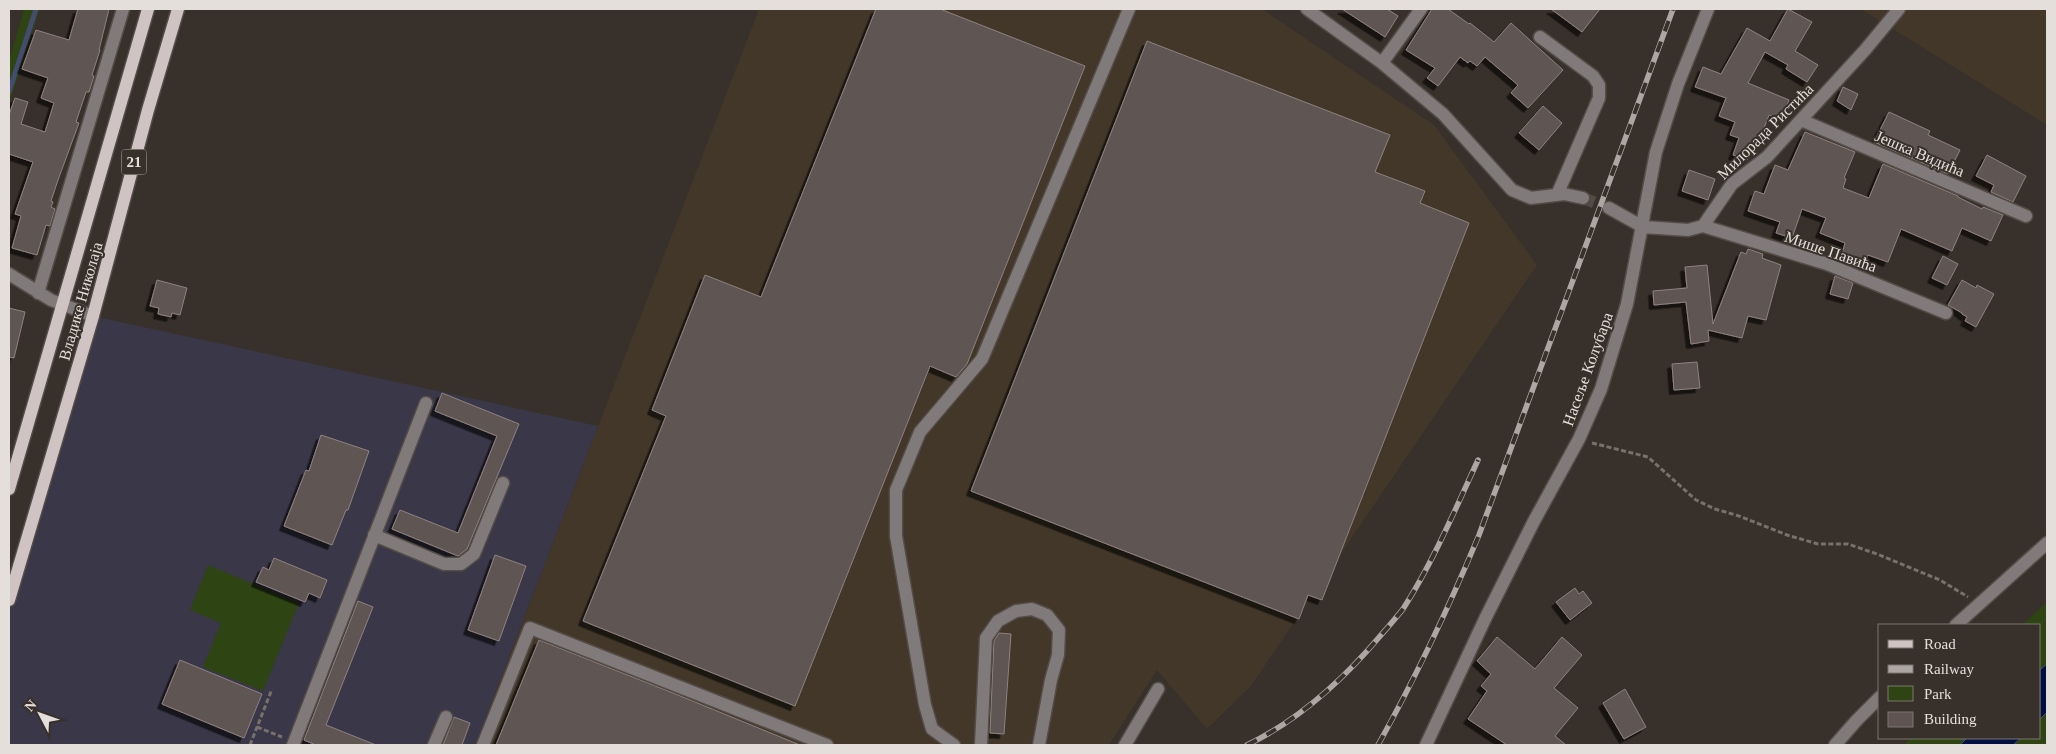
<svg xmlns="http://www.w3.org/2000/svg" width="2056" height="754" viewBox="0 0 2056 754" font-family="'Times New Roman',serif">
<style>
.industrial{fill:#423728}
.education{fill:#393748}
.green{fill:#2e4413}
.water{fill:#000f41;stroke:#444d6f}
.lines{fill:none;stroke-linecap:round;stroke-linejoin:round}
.stream{stroke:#444d6f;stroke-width:5}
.building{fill:#5f5452;stroke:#8f8280;filter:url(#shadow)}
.minor-tunnel{stroke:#524a45;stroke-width:12;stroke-dasharray:12 6;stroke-linecap:butt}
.minor-casing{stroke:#544c46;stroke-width:15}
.major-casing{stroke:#544c46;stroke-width:15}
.path{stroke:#77706b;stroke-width:3;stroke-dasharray:5 2.5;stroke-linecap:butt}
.minor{stroke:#807a7b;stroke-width:12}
.major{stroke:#cfc3c4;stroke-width:12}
.rail-casing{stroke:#ada7a3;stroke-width:5.5}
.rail{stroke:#38302a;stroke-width:4;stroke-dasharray:11;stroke-linecap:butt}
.labels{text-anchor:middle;stroke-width:4;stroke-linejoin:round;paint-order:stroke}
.shield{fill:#38302a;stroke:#b0aaa6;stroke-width:1}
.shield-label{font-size:15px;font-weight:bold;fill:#e4dfdb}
.street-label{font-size:16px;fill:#e4dfdb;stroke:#38302a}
</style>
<defs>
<filter id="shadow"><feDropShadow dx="-4.5" dy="4.5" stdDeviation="0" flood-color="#0009"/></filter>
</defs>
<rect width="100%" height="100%" fill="#38302a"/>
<path class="industrial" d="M 759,9 L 1262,9 L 1434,125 L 1537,265 L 1251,686 L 1207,729 L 1157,670 L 1109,745 L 475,745 Z
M 1861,9 L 2047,9 L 2047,125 Z"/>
<path class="education" d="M 93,316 L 598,426 L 475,745 L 9,745 L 9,600 Z"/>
<path class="green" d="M 24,9 L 40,9 L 9,104 L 9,61 Z
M 208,565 L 299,603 L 263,691 L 203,667 L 221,623 L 190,610 Z
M 2047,602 L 2047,664 L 2040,670 L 2040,625 L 2022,625 Z
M 2047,712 L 2047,745 L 2013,745 L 2021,738 L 2040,738 L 2040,719 Z
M 1910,738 L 1967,738 L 1960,745 L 1904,745 Z"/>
<path class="water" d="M 2047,664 L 2047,712 L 2040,719 L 2040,670 Z
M 1967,738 L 2021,738 L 2013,745 L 1960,745 Z"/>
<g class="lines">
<path class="stream" d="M 9,92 L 36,9"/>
</g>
<path class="building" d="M 78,9 L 109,9 L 99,50 L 100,50 L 92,75 L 94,76 L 89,92 L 86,92 L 76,122 L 79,123 L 58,180 L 51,201 L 53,202 L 51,207 L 55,209 L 50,226 L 46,225 L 37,255 L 12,248 L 21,216 L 15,214 L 33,162 L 9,154 L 9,115 L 15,98 L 28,102 L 21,124 L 45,132 L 54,103 L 41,98 L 48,78 L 22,69 L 36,30 L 69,40 Z
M 876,9 L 940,9 L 1085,66 L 967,364 L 956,377 L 930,366 L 795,706 L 583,621 L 666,416 L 652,410 L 705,275 L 761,297 Z
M 1342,9 L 1387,9 L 1398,16 L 1385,37 Z
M 1432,9 L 1448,9 L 1469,24 L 1470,23 L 1494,42 L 1511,23 L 1563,70 L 1528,108 L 1511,93 L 1518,85 L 1485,57 L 1477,66 L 1470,61 L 1468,63 L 1460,57 L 1438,86 L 1427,78 L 1435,68 L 1406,50 Z
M 1551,9 L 1600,9 L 1582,32 Z
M 1788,9 L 1812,22 L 1795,51 L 1818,65 L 1807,82 L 1786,69 L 1788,65 L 1765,52 L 1748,83 L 1789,100 L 1781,120 L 1769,115 L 1760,139 L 1756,137 L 1747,160 L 1733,155 L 1739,138 L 1730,135 L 1735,122 L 1719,116 L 1726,98 L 1695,87 L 1703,67 L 1721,74 L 1747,28 L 1770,41 Z
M 1147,41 L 1390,135 L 1375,172 L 1425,191 L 1420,203 L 1469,223 L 1322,600 L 1308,595 L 1299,619 L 971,491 Z
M 1843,87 L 1858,94 L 1851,110 L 1837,101 Z
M 1543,106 L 1562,123 L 1539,150 L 1519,133 Z
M 1889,112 L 1930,131 L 1928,135 L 1960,150 L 1948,174 L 1874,142 Z
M 1805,132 L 1855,152 L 1844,178 L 1846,179 L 1843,188 L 1869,198 L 1883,164 L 1958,196 L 1958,197 L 1982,209 L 1983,207 L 2003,215 L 1991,241 L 1962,228 L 1952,251 L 1901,229 L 1888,262 L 1868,255 L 1864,266 L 1859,264 L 1858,268 L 1840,261 L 1845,243 L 1820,233 L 1826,218 L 1802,209 L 1792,238 L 1776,233 L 1780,222 L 1748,211 L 1755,191 L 1764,194 L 1775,165 L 1788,170 Z
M 1987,155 L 2026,176 L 2013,202 L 1991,192 L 1994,185 L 1976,176 Z
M 1689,170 L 1715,179 L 1708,200 L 1682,191 Z
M 1748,249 L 1763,254 L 1762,258 L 1781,265 L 1766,320 L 1748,316 L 1742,338 L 1708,330 L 1709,341 L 1691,344 L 1686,302 L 1654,305 L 1653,291 L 1687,288 L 1685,267 L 1707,265 L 1713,324 L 1741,252 L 1746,254 Z
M 1943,256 L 1958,264 L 1947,285 L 1932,278 Z
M 1835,276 L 1853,283 L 1848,299 L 1830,294 Z
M 157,280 L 187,288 L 180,315 L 172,313 L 171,317 L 158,314 L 159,308 L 150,306 Z
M 1962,280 L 1976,288 L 1977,285 L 1994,294 L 1976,327 L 1965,321 L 1967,317 L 1962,314 L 1962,313 L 1948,305 Z
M 9,308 L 25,312 L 14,358 L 9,357 Z
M 1697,362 L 1700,388 L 1674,390 L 1672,364 Z
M 442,393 L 519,424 L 467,549 L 458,556 L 392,529 L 400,510 L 458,533 L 497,436 L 435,411 Z
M 321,435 L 369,451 L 348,510 L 346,510 L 332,545 L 284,526 L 306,470 L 309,471 Z
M 495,555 L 526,566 L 499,641 L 468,630 Z
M 274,558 L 327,580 L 320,598 L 309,593 L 305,602 L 256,582 L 263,567 L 269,570 Z
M 1575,588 L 1579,594 L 1583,591 L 1592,603 L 1570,620 L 1556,602 Z
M 358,601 L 373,607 L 326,725 L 376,745 L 316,745 L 304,740 Z
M 999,633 L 1011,634 L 1004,734 L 990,733 L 994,641 Z
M 1497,637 L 1535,669 L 1562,637 L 1582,655 L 1554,688 L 1578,708 L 1555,736 L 1566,745 L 1507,745 L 1468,719 L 1487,691 L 1481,686 L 1491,674 L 1477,661 Z
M 539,640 L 673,693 L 800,745 L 496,745 Z
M 180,660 L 262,694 L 244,738 L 162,704 Z
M 1625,689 L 1646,727 L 1624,739 L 1603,703 Z
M 454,717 L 470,723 L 462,745 L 443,745 Z"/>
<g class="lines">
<path class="minor-tunnel" d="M 1583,198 L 1609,208"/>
<g class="minor-casing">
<path id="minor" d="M 1307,9 L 1382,63 L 1443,114 L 1512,190 L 1531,198 L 1564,194 L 1583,198
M 1540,37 L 1593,76 L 1599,85 L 1599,98 L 1557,195
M 1382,63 L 1421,9
M 1801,120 L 2026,216
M 1609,208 L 1643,227 L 1688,230 L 1703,226 L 1732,184 L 1767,157 L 1865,50 L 1899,9
M 1703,226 L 1827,264 L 1946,313
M 9,274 L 51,300 L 93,316
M 38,293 L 123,9
M 374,535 L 444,564 L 461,564 L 474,554 L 503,483
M 1956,625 L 2047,543
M 293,745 L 426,403
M 434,745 L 446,717
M 483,745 L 530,628 L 827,745
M 954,745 L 932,729 L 925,705 L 896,536 L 896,490 L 920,432 L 982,359 L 1129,9
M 981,745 L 986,638 L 998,621 L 1016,611 L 1032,609 L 1047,615 L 1059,630 L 1058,655 L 1051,680 L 1039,745
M 1125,745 L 1158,689
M 1426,745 L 1485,619 L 1534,521 L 1579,439 L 1601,389 L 1627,304 L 1656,152 L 1678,84 L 1708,9
M 1835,745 L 1857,720 L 1880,697"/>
</g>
<g class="major-casing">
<path id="major" d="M 9,489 L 148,9
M 9,600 L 93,316 L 148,110 L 178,9"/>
</g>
<path class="path" d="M 1592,443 L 1648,457 L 1696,500 L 1715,509 L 1739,516 L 1787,535 L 1818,544 L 1848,544 L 1877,554 L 1940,580 L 1968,597
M 257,727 L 282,737
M 250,745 L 272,689"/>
<use href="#minor" class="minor"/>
<use href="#major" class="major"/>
<g class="rail-casing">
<path id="rail" d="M 1247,745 C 1299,720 1344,679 1381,635 C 1388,627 1396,618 1403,609 C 1433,562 1455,510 1478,460
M 1378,745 C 1416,677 1449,607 1479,535 L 1673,9"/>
</g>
<use href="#rail" class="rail"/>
</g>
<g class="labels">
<rect class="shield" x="121.5" y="149.5" width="25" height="25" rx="4"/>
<g class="shield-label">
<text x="134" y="167">21</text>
</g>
<g class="street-label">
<text transform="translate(1765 131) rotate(-45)" y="6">Милорада Ристића</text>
<text transform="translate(1920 153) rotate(23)" y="6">Јешка Видића</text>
<text transform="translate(1831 251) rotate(19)" y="6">Мише Павића</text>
<text transform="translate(80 301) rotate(-74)" y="6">Владике Николаја</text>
<text transform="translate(1587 369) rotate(-70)" y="6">Насеље Колубара</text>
</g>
</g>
<rect width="2056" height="754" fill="none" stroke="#e4dfdb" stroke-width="20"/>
<rect x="1878" y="624" width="162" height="115" fill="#38302a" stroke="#7d7671"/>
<rect x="1888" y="640" width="25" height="8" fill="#cfc3c4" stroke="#7d7671"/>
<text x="1924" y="649" font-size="15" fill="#e4dfdb">Road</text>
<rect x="1888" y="665" width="25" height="8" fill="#ada7a3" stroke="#7d7671"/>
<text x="1924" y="674" font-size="15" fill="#e4dfdb">Railway</text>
<rect x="1888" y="686" width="25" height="15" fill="#2e4413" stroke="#7d7671"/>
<text x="1924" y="699" font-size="15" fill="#e4dfdb">Park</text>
<rect x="1888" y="712" width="25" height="15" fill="#5f5452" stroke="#7d7671"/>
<text x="1924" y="724" font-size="15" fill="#e4dfdb">Building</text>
<g transform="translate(40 714) rotate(311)" stroke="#38302a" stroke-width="4" paint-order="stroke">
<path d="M0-4L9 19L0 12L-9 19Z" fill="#e4dfdb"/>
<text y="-8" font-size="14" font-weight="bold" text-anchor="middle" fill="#e4dfdb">N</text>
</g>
</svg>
